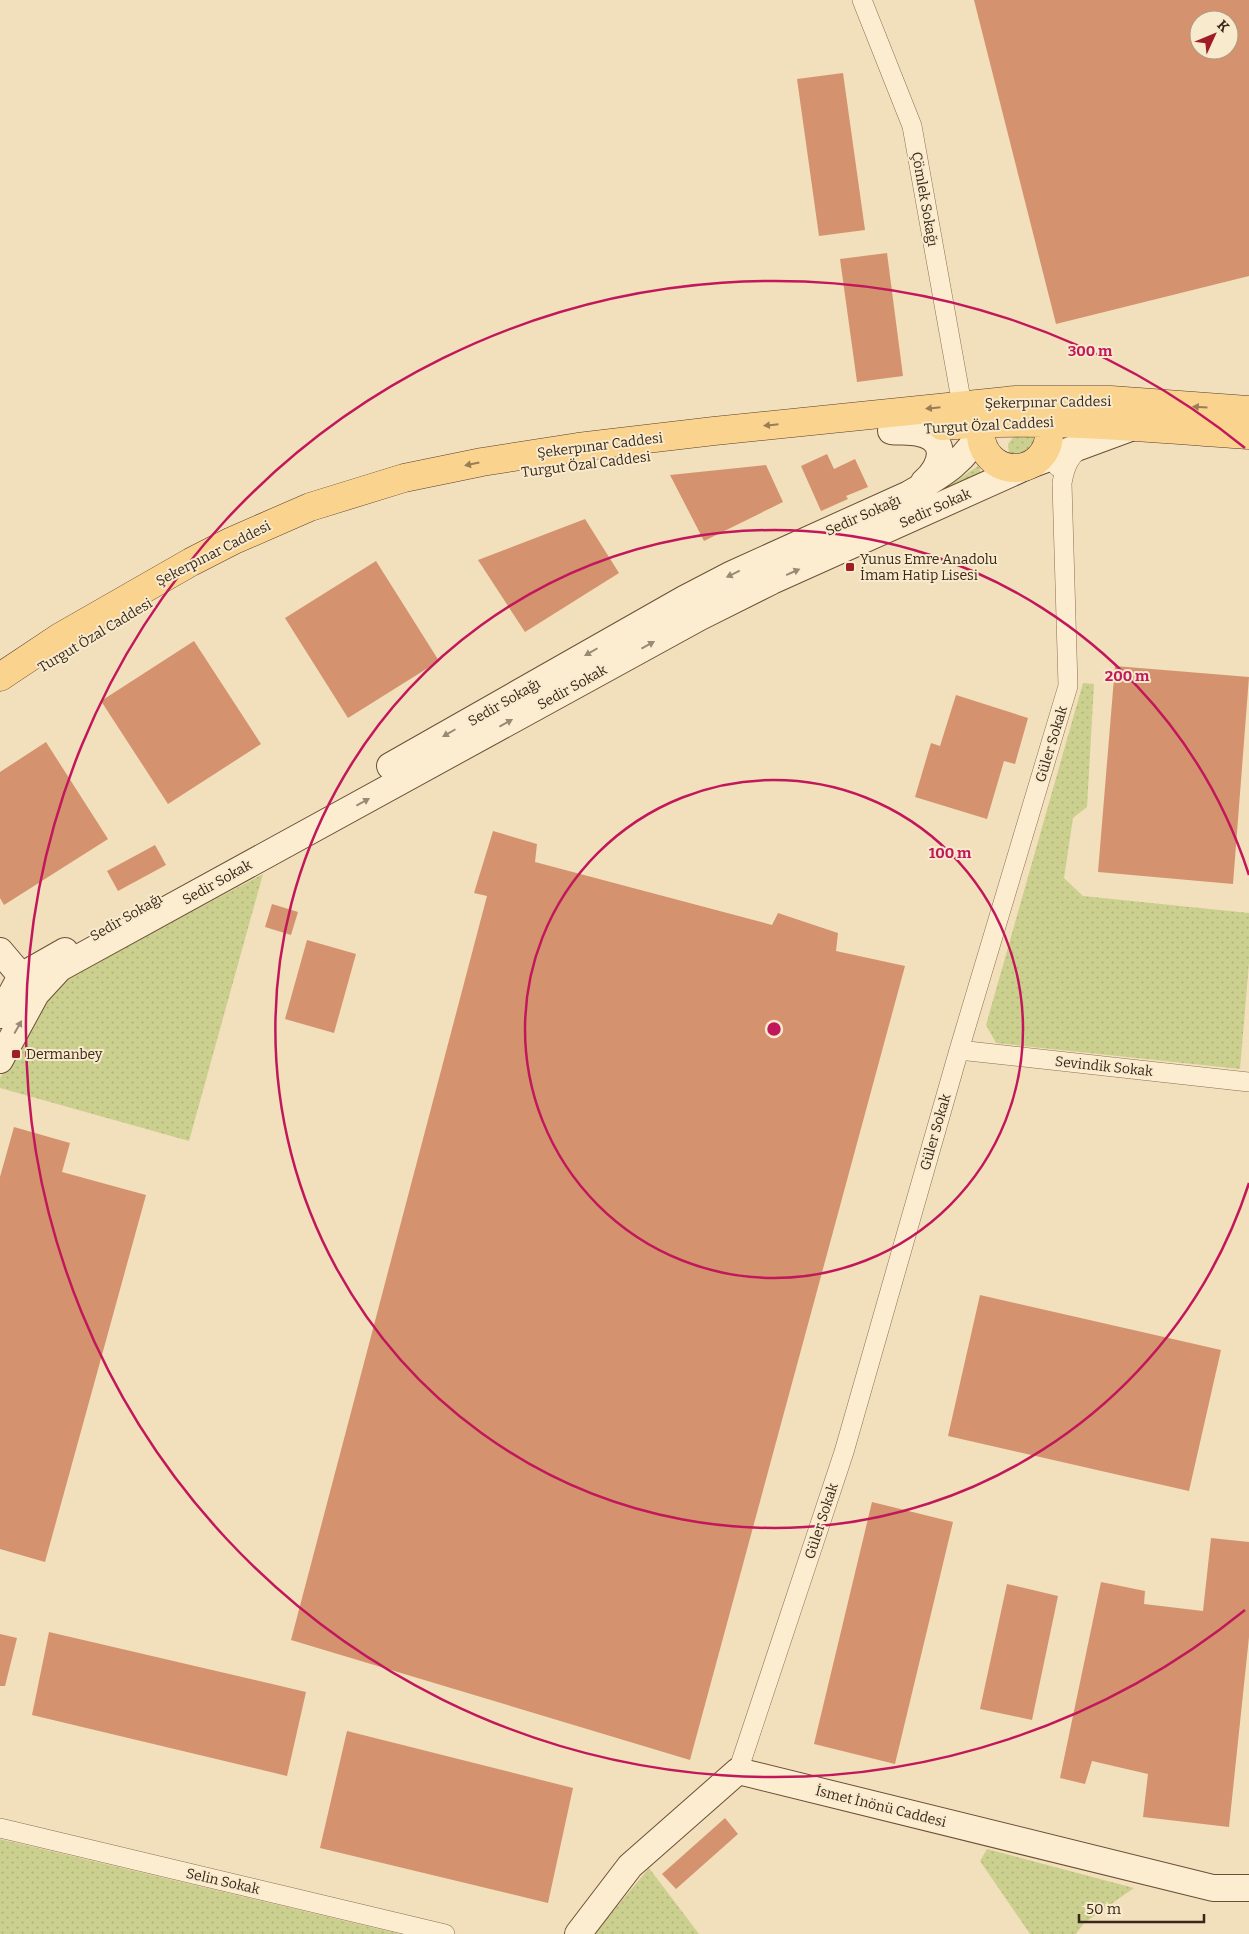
<svg xmlns="http://www.w3.org/2000/svg" width="1249" height="1934" viewBox="0 0 1249 1934" font-family="Bitter,serif">
<style>
.grass{fill:url(#grass-dots)}
.building{fill:#d4936e;fill-rule:evenodd}
.lines{fill:none;stroke-linecap:round;stroke-linejoin:round}
.street-casing{stroke:#8b6e54;stroke-width:20}
.secondary-casing{stroke:#6c4f37;stroke-width:28}
.primary-casing{stroke:#583d29;stroke-width:29}
.street{stroke:#fcedd0;stroke-width:19}
.secondary{stroke:#fcedd0;stroke-width:26}
.primary{stroke:#fad38f;stroke-width:28}
.oneway{fill:#9a7d54}
.oneway2{fill:#9a8a75}
.ring{fill:none;stroke:#c2185b;stroke-width:2.5}
.poi-dot{fill:#9f1e26;stroke:#f8eacc;stroke-width:2}
.labels{text-anchor:middle;stroke-width:4;stroke-linejoin:round;paint-order:stroke}
.street-label{font-size:14px;fill:#39271a;stroke:#f8eacc}
.poi-label{font-size:14px;fill:#39271a;stroke:#f8eacc;text-anchor:start}
.centre{fill:#c2185b;stroke:#f8eacc;stroke-width:2.5}
.ring-label{font-size:15px;text-anchor:middle;font-weight:bold;fill:#c2185b;stroke:#f8eacc;stroke-width:4;stroke-linejoin:round;paint-order:stroke}
</style>
<defs>
<pattern id="grass-dots" width="8" height="8" patternUnits="userSpaceOnUse" patternTransform="scale(1.25)"><rect width="8" height="8" fill="#ccd08f"/><path d="M2 2h.1M6 6h.1" fill="none" stroke="#b0b37b" stroke-width="1.8" stroke-linecap="round"/></pattern>
</defs>
<rect width="100%" height="100%" fill="#f2dfbc"/>
<path class="grass" d="M 1014,436 L 1033,436 L 1036,439 L 1039,448 L 1013,459 L 1009,454 L 1008,444 Z
M 978,466 L 980,468 L 981,482 L 920,505 Z
M 1083,683 L 1094,684 L 1087,807 L 1073,818 L 1064,878 L 1083,896 L 1249,913 L 1249,963 L 1240,1069 L 996,1043 L 986,1025 Z
M 263,874 L 189,1141 L 0,1088 L 0,1078 L 34,1016 L 45,1000 L 72,975 Z
M 0,1839 L 400,1934 L 0,1934 Z
M 987,1849 L 1134,1888 L 1084,1923 L 1076,1934 L 1030,1934 L 980,1861 Z
M 649,1868 L 699,1934 L 594,1934 Z"/>
<path class="building" d="M 974,0 L 1249,0 L 1249,276 L 1056,324 ZM 1199,20 L 1229,20 L 1229,50 L 1199,50 Z
M 843,73 L 865,230 L 819,236 L 797,79 Z
M 887,253 L 903,376 L 857,382 L 840,259 Z
M 827,454 L 834,469 L 855,459 L 868,487 L 846,496 L 848,499 L 821,511 L 801,466 Z
M 766,465 L 783,502 L 704,541 L 670,475 Z
M 585,519 L 619,573 L 525,632 L 478,560 Z
M 376,561 L 439,661 L 348,718 L 285,618 Z
M 194,641 L 261,744 L 168,804 L 101,701 Z
M 1115,666 L 1249,677 L 1233,884 L 1098,872 Z
M 956,695 L 1028,718 L 1015,764 L 1004,761 L 987,819 L 915,797 L 931,743 L 940,746 Z
M 46,742 L 108,839 L 4,905 L 0,898 L 0,772 Z
M 493,831 L 537,844 L 535,862 L 772,925 L 778,913 L 838,933 L 836,951 L 905,966 L 690,1760 L 291,1640 L 487,896 L 474,893 Z
M 155,845 L 166,865 L 118,891 L 107,871 Z
M 272,904 L 298,912 L 291,935 L 265,927 Z
M 307,940 L 356,954 L 334,1033 L 285,1019 Z
M 14,1127 L 70,1143 L 62,1172 L 146,1195 L 45,1562 L 0,1549 L 0,1177 Z
M 980,1295 L 1221,1350 L 1189,1491 L 948,1436 Z
M 872,1502 L 953,1522 L 895,1764 L 814,1744 Z
M 1211,1538 L 1249,1542 L 1249,1637 L 1229,1827 L 1143,1817 L 1148,1774 L 1092,1761 L 1085,1784 L 1060,1778 L 1101,1582 L 1145,1591 L 1144,1604 L 1203,1611 Z
M 1007,1584 L 1058,1596 L 1032,1720 L 980,1709 Z
M 49,1632 L 306,1692 L 287,1776 L 32,1715 Z
M 0,1634 L 17,1638 L 5,1686 L 0,1686 Z
M 347,1731 L 573,1788 L 548,1903 L 320,1848 Z
M 725,1818 L 738,1834 L 676,1889 L 662,1874 Z"/>
<g class="lines">
<g class="street-casing">
<path id="street" d="M 862,0 L 912,126 L 962,405
M 1049,428 L 1058,467
M 959,1050 L 1249,1082
M 738,1771 L 844,1452 L 959,1050 L 1068,686 L 1062,483 C 1065,467 1068,459 1080,448
M 0,1828 L 445,1934"/>
</g>
<g class="secondary-casing">
<path id="secondary" d="M 891,431 C 900,432 910,431 919,433 C 949,439 943,466 924,482
M 390,766 L 684,599 L 732,574 L 909,494 C 940,476 966,462 982,428
M 0,951 L 33,990
M 0,1015 L 21,976 L 65,951
M 0,1060 L 36,994 L 60,968 L 700,617 L 772,581 L 1030,465 L 1133,427
M 578,1934 L 630,1866 L 738,1771 L 1213,1888 L 1249,1888"/>
</g>
<g class="primary-casing">
<path id="primary" d="M981 434a34 34 0 1 1 68 0a34 34 0 1 1-68 0Z
M 942,426 C 1044,417 1146,428 1249,435
M 0,677 L 60,637 L 191,562 L 232,541 L 310,507 L 404,478 L 482,462 L 578,447 L 714,431 L 1016,400 L 1111,400 L 1249,410"/>
</g>
<use href="#street" class="street"/>
<use href="#secondary" class="secondary"/>
<use href="#primary" class="primary"/>
</g>
<defs><path id="oneway-solid" d="M-6-.8H1V-3.2L6.5 0L1 3.2V.8H-6Z" transform="scale(1.25)"/></defs>
<g class="oneway">
<use href="#oneway-solid" transform="translate(1200 407) rotate(-176)"/>
<use href="#oneway-solid" transform="translate(933 408) rotate(174)"/>
<use href="#oneway-solid" transform="translate(771 425) rotate(174)"/>
<use href="#oneway-solid" transform="translate(472 464) rotate(168)"/>
</g>
<g class="oneway2">
<use href="#oneway-solid" transform="translate(793 572) rotate(-24)"/>
<use href="#oneway-solid" transform="translate(733 574) rotate(154)"/>
<use href="#oneway-solid" transform="translate(648 645) rotate(-29)"/>
<use href="#oneway-solid" transform="translate(591 652) rotate(150)"/>
<use href="#oneway-solid" transform="translate(506 723) rotate(-29)"/>
<use href="#oneway-solid" transform="translate(449 733) rotate(150)"/>
<use href="#oneway-solid" transform="translate(363 802) rotate(-29)"/>
<use href="#oneway-solid" transform="translate(18 1027) rotate(-61)"/>
</g>
<g class="ring">
<circle cx="774" cy="1029" r="249"/>
<path d="M1249 1183A499 499 0 1 1 1249 875"/>
<path d="M1245 1610A748 748 0 1 1 1245 448"/>
</g>
<g class="poi-dot">
<rect x="845" y="562" width="10" height="10" rx="2.5"/>
<rect x="11" y="1049" width="10" height="10" rx="2.5"/>
</g>
<g class="labels">
<g class="street-label">
<text transform="translate(925 199) rotate(80)" y="5">Çömlek Sokağı</text>
<text transform="translate(1048 402) rotate(-1)" y="5">Şekerpınar Caddesi</text>
<text transform="translate(989 425) rotate(-3)" y="5">Turgut Özal Caddesi</text>
<text transform="translate(600 445) rotate(-7)" y="5">Şekerpınar Caddesi</text>
<text transform="translate(586 464) rotate(-7)" y="5">Turgut Özal Caddesi</text>
<text transform="translate(935 508) rotate(-24)" y="5">Sedir Sokak</text>
<text transform="translate(863 515) rotate(-24)" y="5">Sedir Sokağı</text>
<text transform="translate(213 553) rotate(-27)" y="5">Şekerpınar Caddesi</text>
<text transform="translate(95 635) rotate(-31)" y="5">Turgut Özal Caddesi</text>
<text transform="translate(572 687) rotate(-29)" y="5">Sedir Sokak</text>
<text transform="translate(504 702) rotate(-30)" y="5">Sedir Sokağı</text>
<text transform="translate(1051 744) rotate(-73)" y="5">Güler Sokak</text>
<text transform="translate(217 882) rotate(-29)" y="5">Sedir Sokak</text>
<text transform="translate(126 917) rotate(-30)" y="5">Sedir Sokağı</text>
<text transform="translate(1104 1066) rotate(6)" y="5">Sevindik Sokak</text>
<text transform="translate(935 1132) rotate(-74)" y="5">Güler Sokak</text>
<text transform="translate(821 1521) rotate(-72)" y="5">Güler Sokak</text>
<text transform="translate(881 1806) rotate(14)" y="5">İsmet İnönü Caddesi</text>
<text transform="translate(223 1881) rotate(13)" y="5">Selin Sokak</text>
</g>
<g class="poi-label">
<text x="860" y="564">Yunus Emre Anadolu<tspan x="860" dy="16">İmam Hatip Lisesi</tspan></text>
<text x="26" y="1059">Dermanbey</text>
</g>
</g>
<circle cx="774" cy="1029" r="8" class="centre"/>
<g class="ring-label">
<text x="1090" y="356">300 m</text>
<text x="1127" y="681">200 m</text>
<text x="950" y="858">100 m</text>
</g>
<g transform="translate(1214 35) rotate(46)"><circle r="24" fill="#f8eacc" stroke="#ac9c85"/>
<path d="M0-4L9 19L0 12L-9 19Z" fill="#9f1e26"/>
<text y="-8" font-size="14" font-weight="bold" text-anchor="middle" fill="#39271a">K</text>
</g>
<path d="M1079 1914v8h125v-8" fill="none" stroke="#39271a" stroke-width="2.5"/>
<text x="1086" y="1914" font-size="15" fill="#39271a" stroke="#f8eacc" stroke-width="4" paint-order="stroke">50 m</text>
</svg>
